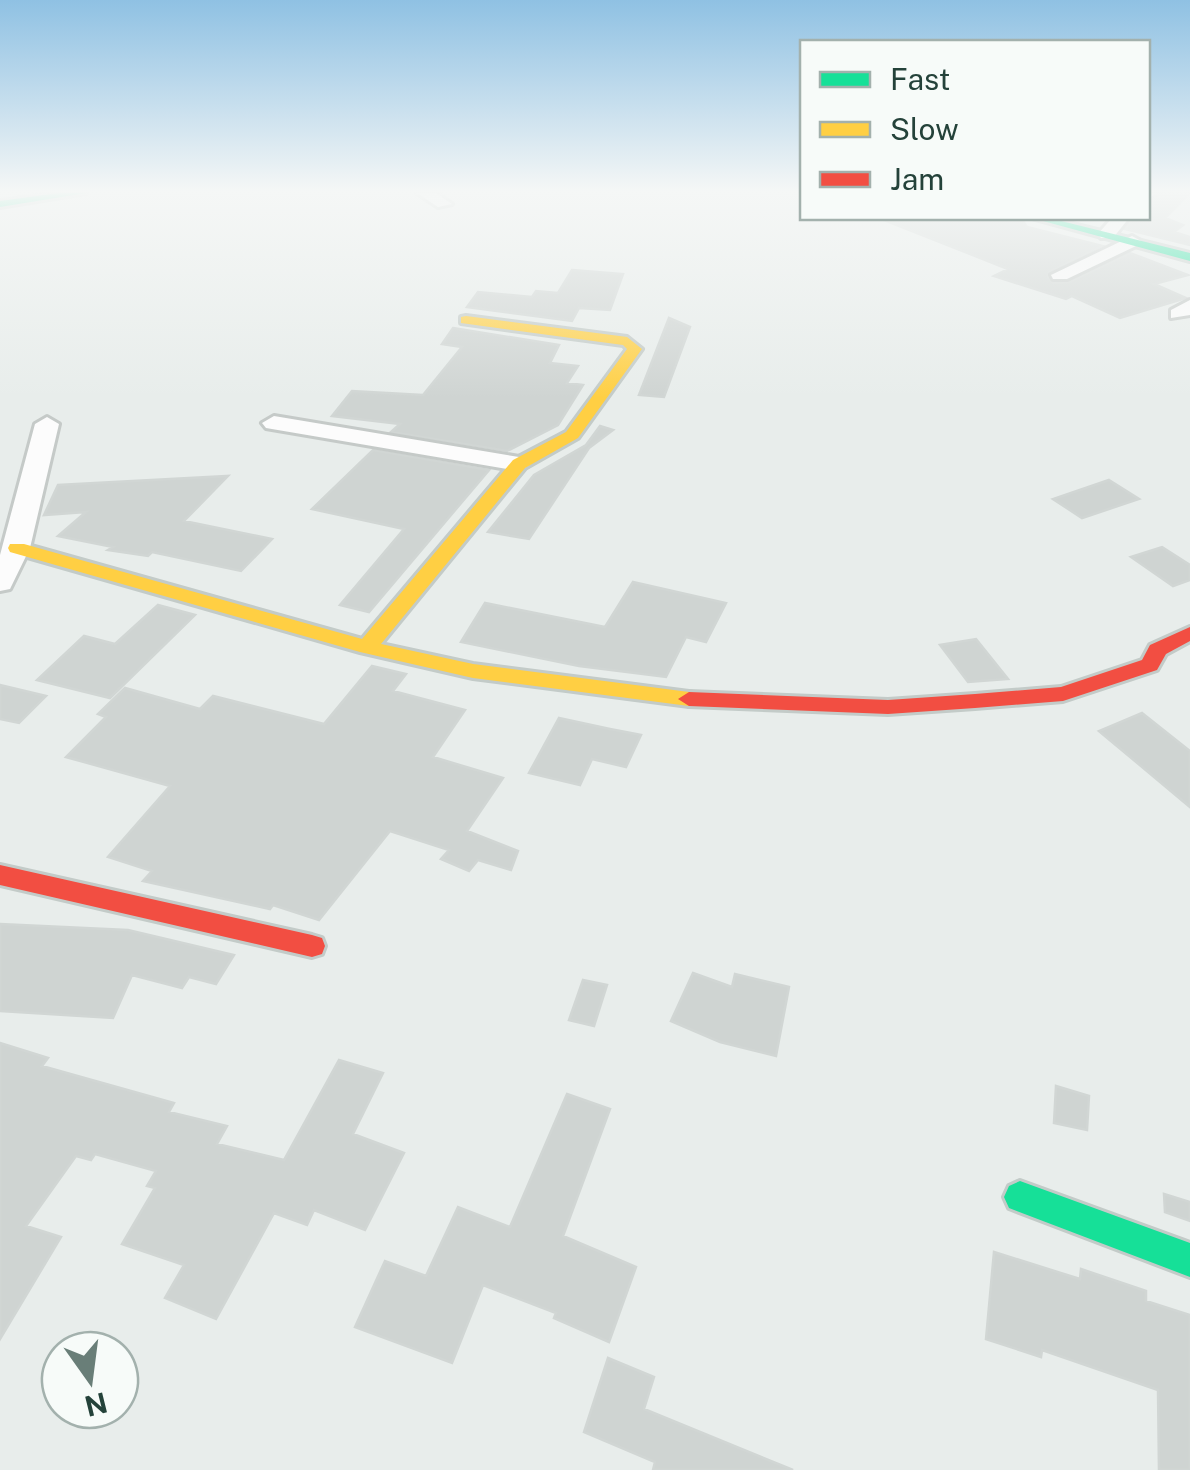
<svg xmlns="http://www.w3.org/2000/svg" width="1190" height="1470" viewBox="0 0 1190 1470" font-family="'Public Sans',sans-serif">
<style>
.building{fill:#cfd4d2;stroke:#d1d6d4;stroke-width:2.5}
.lines{fill:none;stroke-linecap:round;stroke-linejoin:round}
.street-casing{stroke:#c5cac8;stroke-width:6}
.fast-casing{stroke:#c3cbc8;stroke-width:6}
.slow-casing{stroke:#c3cbc8;stroke-width:6}
.jam-casing{stroke:#c3cbc8;stroke-width:6}
.street{fill:#fcfcfc;fill-rule:evenodd}
.fast{fill:#16e098;fill-rule:evenodd}
.slow{fill:#ffcf43;fill-rule:evenodd}
.jam{fill:#f24e42;fill-rule:evenodd}
</style>
<rect width="100%" height="100%" fill="#e8edeb"/>
<path class="building" d="M 1160,193 L 1190,193 L 1165,218 L 1183,225 L 1174,232 L 1190,237 L 1190,245 L 1125,229 L 1133,218 L 1148,218 L 1148,203 Z
M 879,218 L 1021,218 L 1027,227 L 1102,246 L 1049,272 L 1048,277 L 1053,283 L 1069,282 L 1130,253 L 1188,275 L 1154,284 L 1186,298 L 1120,318 L 1072,296 L 1066,299 L 994,276 L 1008,269 Z
M 572,270 L 623,274 L 610,310 L 579,308 L 572,321 L 467,307 L 478,292 L 532,297 L 536,291 L 558,293 Z
M 669,318 L 690,327 L 664,397 L 639,395 Z
M 453,328 L 559,345 L 550,363 L 578,366 L 567,383 L 583,385 L 558,425 L 507,451 L 391,432 L 400,424 L 332,416 L 352,391 L 423,395 L 462,347 L 442,344 Z
M 600,426 L 613,430 L 589,448 L 529,539 L 488,532 L 534,475 L 586,445 Z
M 373,450 L 489,470 L 369,612 L 340,605 L 404,529 L 312,509 Z
M 228,476 L 184,521 L 272,539 L 241,571 L 152,552 L 148,556 L 108,550 L 113,547 L 58,536 L 86,512 L 44,515 L 58,485 Z
M 1109,480 L 1139,499 L 1082,518 L 1053,499 Z
M 1162,547 L 1190,565 L 1190,580 L 1173,586 L 1131,557 Z
M 633,582 L 726,603 L 706,642 L 686,637 L 666,677 L 579,666 L 461,642 L 485,603 L 605,627 Z
M 158,605 L 195,615 L 110,698 L 37,680 L 84,636 L 115,644 Z
M 976,639 L 1008,679 L 968,682 L 940,645 Z
M 372,666 L 406,674 L 393,691 L 465,710 L 433,757 L 503,778 L 467,831 L 518,851 L 511,870 L 478,860 L 469,871 L 441,859 L 449,850 L 390,831 L 319,920 L 273,905 L 270,909 L 143,881 L 152,871 L 108,857 L 170,786 L 66,757 L 106,717 L 98,714 L 125,688 L 200,709 L 213,696 L 324,724 Z
M 0,685 L 46,696 L 19,723 L 0,719 Z
M 1142,713 L 1190,751 L 1190,807 L 1099,731 Z
M 559,718 L 610,729 L 641,735 L 626,767 L 592,759 L 580,785 L 529,773 Z
M 0,924 L 128,930 L 234,955 L 216,984 L 189,977 L 182,988 L 132,975 L 113,1018 L 0,1011 Z
M 693,973 L 732,987 L 735,974 L 789,987 L 776,1056 L 720,1042 L 671,1021 Z
M 583,980 L 607,985 L 594,1026 L 569,1020 Z
M 0,1043 L 48,1058 L 42,1066 L 174,1103 L 169,1112 L 227,1126 L 217,1144 L 284,1160 L 339,1060 L 383,1073 L 353,1134 L 404,1153 L 365,1230 L 314,1210 L 307,1225 L 274,1213 L 216,1319 L 165,1298 L 184,1265 L 122,1244 L 155,1188 L 147,1186 L 156,1171 L 95,1154 L 91,1160 L 76,1156 L 26,1226 L 61,1237 L 0,1339 Z
M 1056,1086 L 1089,1096 L 1087,1130 L 1054,1123 Z
M 567,1094 L 610,1109 L 563,1236 L 636,1267 L 609,1342 L 554,1318 L 556,1313 L 483,1285 L 452,1363 L 355,1327 L 385,1261 L 426,1276 L 458,1207 L 510,1227 Z
M 1164,1194 L 1190,1202 L 1190,1221 L 1165,1212 Z
M 994,1252 L 1080,1279 L 1081,1269 L 1146,1291 L 1146,1301 L 1190,1315 L 1190,1470 L 1159,1470 L 1158,1390 L 1042,1350 L 1041,1357 L 986,1339 Z
M 608,1358 L 654,1377 L 644,1409 L 793,1470 L 653,1470 L 655,1462 L 584,1432 Z"/>
<g class="lines">
<g class="street-casing">
<path id="street" d="M 417,193 L 436,193 L 452,204 L 438,207 Z
M 1148,193 L 1157,193 L 1148,199 Z
M 1112,218 L 1129,218 L 1113,238 L 1101,238 L 1098,234 Z
M 1132,236 L 1141,241 L 1138,245 L 1067,279 L 1053,279 L 1051,275 Z
M 1190,300 L 1190,315 L 1171,318 L 1171,310 Z
M 274,416 L 519,457 L 531,464 L 519,471 L 266,428 L 262,423 Z
M 47,417 L 59,424 L 30,548 L 10,589 L 0,591 L 0,555 L 35,424 Z"/>
</g>
<g class="fast-casing">
<path id="fast" d="M 59,193 L 86,193 L 0,207 L 0,201 Z
M 1032,218 L 1049,218 L 1190,253 L 1190,261 Z
M 1020,1181 L 1190,1243 L 1190,1277 L 1009,1208 L 1004,1197 L 1009,1186 Z"/>
</g>
<g class="slow-casing">
<path id="slow" d="M 466,316 L 627,337 L 642,349 L 578,438 L 525,468 L 381,644 L 473,664 L 689,692 L 697,694 L 700,699 L 697,704 L 689,706 L 473,678 L 360,652 L 10,552 L 8,548 L 10,544 L 24,544 L 362,639 L 513,460 L 566,432 L 627,349 L 623,345 L 461,323 L 461,317 Z"/>
</g>
<g class="jam-casing">
<path id="jam" d="M 1190,627 L 1190,641 L 1166,654 L 1157,670 L 1063,701 L 975,708 L 888,714 L 689,706 L 678,699 L 689,692 L 888,700 L 975,694 L 1061,687 L 1142,660 L 1150,645 Z
M 0,865 L 312,935 L 322,938 L 325,946 L 322,954 L 312,957 L 0,885 Z"/>
</g>
<use href="#street" class="street"/>
<use href="#fast" class="fast"/>
<use href="#slow" class="slow"/>
<use href="#jam" class="jam"/>
</g>
<linearGradient id="sky" x2="0" y2="1"><stop stop-color="#8fc1e3"/><stop offset="0.48" stop-color="#f5f7f6"/><stop offset="1" stop-color="#f5f7f6" stop-opacity="0"/></linearGradient>
<rect width="1190" height="398" fill="url(#sky)"/>
<rect x="800" y="40" width="350" height="180" fill="#f7fbf9" stroke="#a3b1ad" stroke-width="2.5"/>
<rect x="820" y="72" width="50" height="15" fill="#16e098" stroke="#a3b1ad" stroke-width="2.5"/>
<text x="890" y="90" font-size="30" fill="#24423a">Fast</text>
<rect x="820" y="122" width="50" height="15" fill="#ffcf43" stroke="#a3b1ad" stroke-width="2.5"/>
<text x="890" y="140" font-size="30" fill="#24423a">Slow</text>
<rect x="820" y="172" width="50" height="15" fill="#f24e42" stroke="#a3b1ad" stroke-width="2.5"/>
<text x="890" y="190" font-size="30" fill="#24423a">Jam</text>
<g transform="translate(90 1380) rotate(166)"><circle r="48" fill="#f7fbf9" stroke="#a3b1ad" stroke-width="2.5"/>
<path d="M0-8L18 38L0 25L-18 38Z" fill="#697e78"/>
<text y="-15" font-size="28" font-weight="bold" text-anchor="middle" fill="#24423a">N</text>
</g>
</svg>
